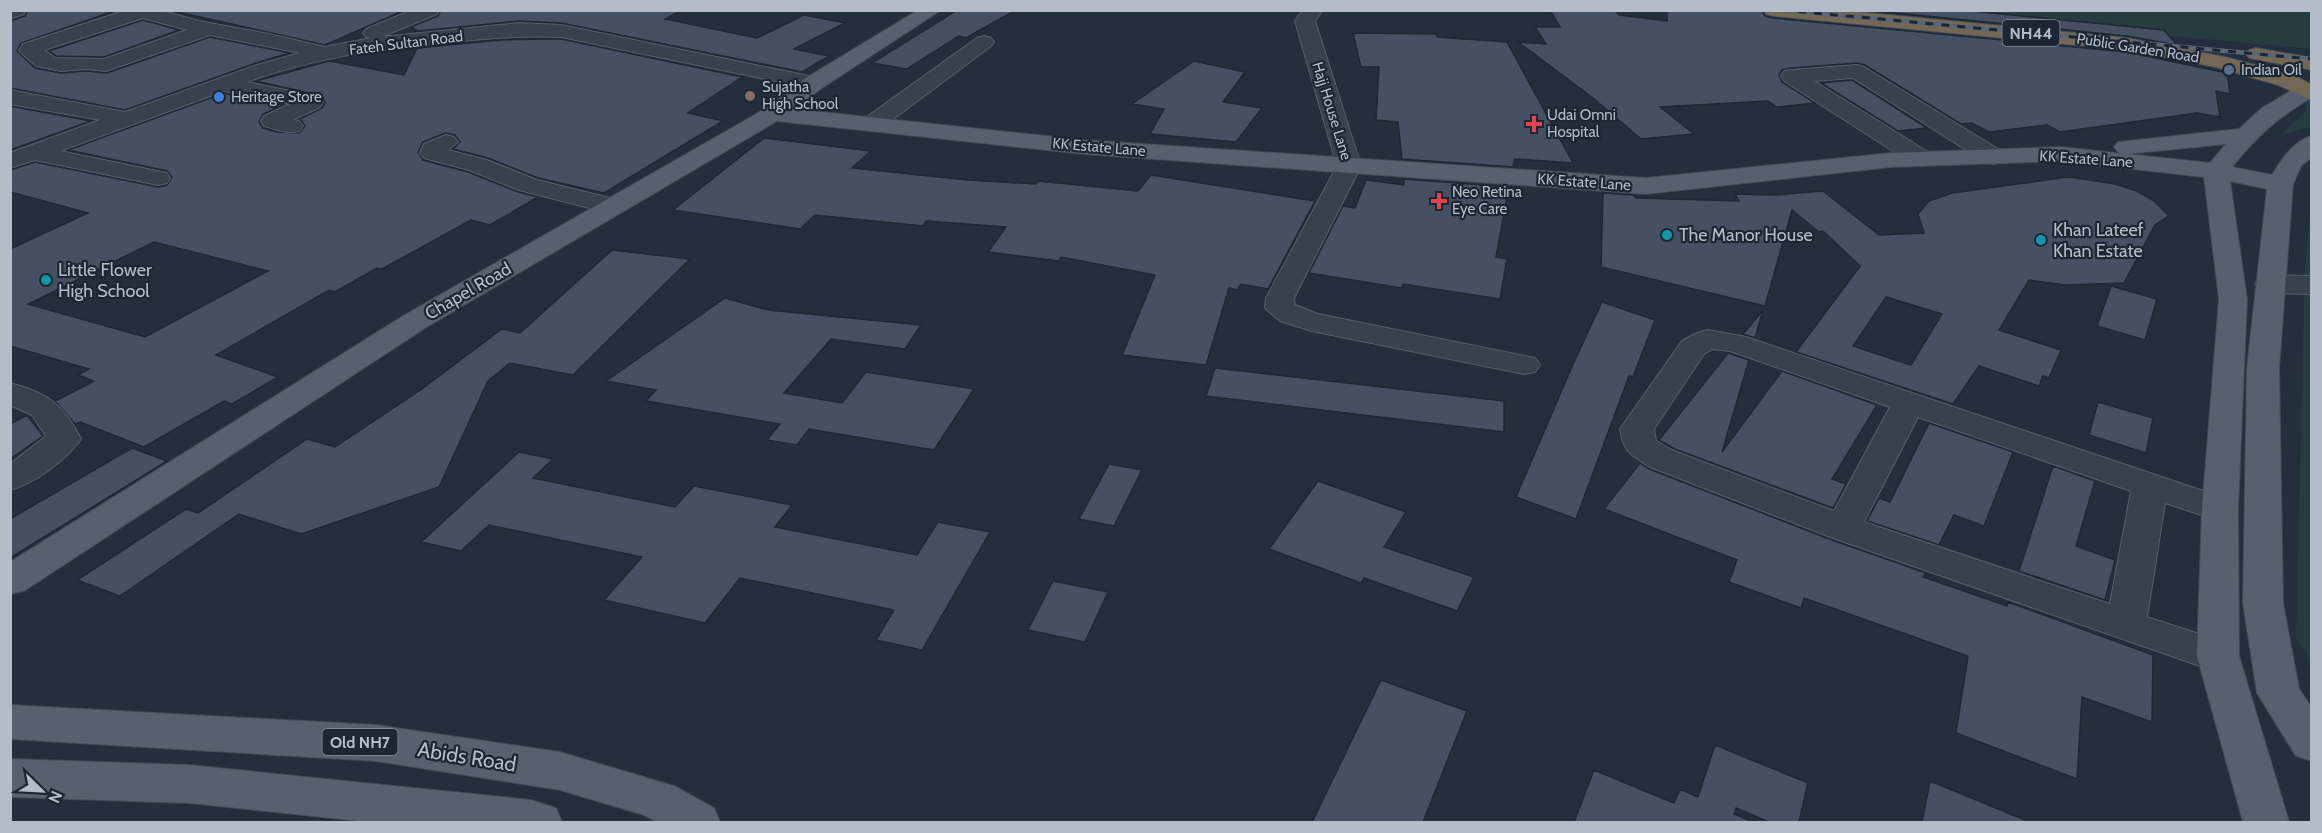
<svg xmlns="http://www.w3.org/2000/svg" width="2322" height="833" viewBox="0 0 2322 833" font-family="Cabin,sans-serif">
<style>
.green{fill:#263c3f}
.building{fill:#455162;stroke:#1f2835;stroke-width:1.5;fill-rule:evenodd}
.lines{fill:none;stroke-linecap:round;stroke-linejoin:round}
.minor-casing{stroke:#565f6c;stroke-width:2}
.major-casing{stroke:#414a57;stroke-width:2}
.highway-casing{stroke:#434c59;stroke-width:2}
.minor{fill:#38414e;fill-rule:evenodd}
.major{fill:#56606e;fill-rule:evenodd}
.highway{fill:#746855;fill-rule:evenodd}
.rail-casing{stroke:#5a6575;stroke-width:4.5}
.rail{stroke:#1d2633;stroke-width:3;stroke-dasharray:8;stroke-linecap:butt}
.service-dot{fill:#5c6f8a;stroke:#1d2633;stroke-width:2}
.education-dot{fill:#8d6e63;stroke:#1d2633;stroke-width:2}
.shop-dot{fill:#3f7fe0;stroke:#1d2633;stroke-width:2}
.health-dot{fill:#e0444e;stroke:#1d2633;stroke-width:2}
.culture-dot{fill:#0f9aa8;stroke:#1d2633;stroke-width:2}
.labels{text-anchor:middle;stroke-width:4.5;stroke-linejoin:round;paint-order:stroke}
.far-street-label{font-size:15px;fill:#b4bcc9;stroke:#1d2633}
.far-poi-label{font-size:15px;fill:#b4bcc9;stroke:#1d2633;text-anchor:start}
.shield{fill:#1d2633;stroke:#878f9c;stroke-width:1.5}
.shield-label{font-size:16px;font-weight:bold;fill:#b4bcc9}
.poi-label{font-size:18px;fill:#b4bcc9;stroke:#1d2633;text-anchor:start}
.street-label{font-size:18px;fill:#b4bcc9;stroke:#1d2633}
.near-street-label{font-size:21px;fill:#b4bcc9;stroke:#1d2633}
</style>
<rect width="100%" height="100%" fill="#242f3e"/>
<path class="green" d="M 1908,11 L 2311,11 L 2311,49 Z
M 2307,99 L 2311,100 L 2311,127 L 2280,135 L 2306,111 L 2304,100 Z
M 2311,204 L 2311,661 L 2296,638 L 2305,267 Z"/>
<path class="building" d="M 28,10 L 117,10 L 21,43 L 17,51 L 35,68 L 61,73 L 86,71 L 107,73 L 210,37 L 290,53 L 256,63 L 125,110 L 10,88 L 10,21 L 25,16 Z
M 169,10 L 405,10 L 325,45 Z
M 441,10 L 683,10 L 665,19 L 757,38 L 804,15 L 845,23 L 794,49 L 829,56 L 802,72 L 561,23 L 519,21 L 418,31 L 411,27 L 438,16 Z
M 957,10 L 1016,10 L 966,38 L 959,36 L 907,69 L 872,63 Z
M 1550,10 L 1615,10 L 1619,15 L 1667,21 L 1667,10 L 1762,10 L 1765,16 L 1773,18 L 2127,52 L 2227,73 L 2230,94 L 2216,91 L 2220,117 L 2197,113 L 2060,132 L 2047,125 L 1989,132 L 1972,123 L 1961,124 L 1865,65 L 1857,63 L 1792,68 L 1782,70 L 1779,75 L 1782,82 L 1815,103 L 1777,107 L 1768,101 L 1660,107 L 1694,134 L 1641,139 L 1593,98 L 1518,42 L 1546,44 L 1535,27 L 1560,27 Z
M 1866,10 L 1961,10 L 2164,30 L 2177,45 L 2127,36 Z
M 143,20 L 179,30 L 104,57 L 56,56 L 49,51 Z
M 1353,33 L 1436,34 L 1437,37 L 1507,42 L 1573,163 L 1515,159 L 1513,167 L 1402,159 L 1398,122 L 1376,120 L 1379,67 L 1361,67 Z
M 546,39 L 561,39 L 742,77 L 688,113 L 723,121 L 604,193 L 538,178 L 488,158 L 453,149 L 460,142 L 455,135 L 445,133 L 423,142 L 418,152 L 423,160 L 468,172 L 518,192 L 538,197 L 490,225 L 471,220 L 382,269 L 377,268 L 335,292 L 329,290 L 216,355 L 278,377 L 232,404 L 224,401 L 144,447 L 80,422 L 75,424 L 55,401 L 94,381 L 78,375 L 89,369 L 10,346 L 10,249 L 88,213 L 10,192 L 10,170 L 35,162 L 158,187 L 167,185 L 172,177 L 167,171 L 68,150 L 224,93 L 283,105 L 263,114 L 259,122 L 263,128 L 277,132 L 299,133 L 305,126 L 300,119 L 322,108 L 325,103 L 322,96 L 256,81 L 329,61 L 404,75 L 417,48 L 501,40 ZM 154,242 L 268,271 L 145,337 L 28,304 Z
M 1194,61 L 1245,72 L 1223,102 L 1262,108 L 1236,142 L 1150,134 L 1164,109 L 1132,104 Z
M 1852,80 L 1927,128 L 1898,131 L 1821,83 Z
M 10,106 L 91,121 L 10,150 Z
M 764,138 L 871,151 L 852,168 L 968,180 L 1036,184 L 1038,181 L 1138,191 L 1151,175 L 1315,201 L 1268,289 L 1241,284 L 1237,290 L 1229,288 L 1206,365 L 1122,355 L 1155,275 L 1061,257 L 1059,261 L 988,252 L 1006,227 L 926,221 L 923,226 L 815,215 L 800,229 L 673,210 Z
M 2069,177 L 2115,184 L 2137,191 L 2154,201 L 2169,216 L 2155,225 L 2124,283 L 2066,285 L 2029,280 L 1999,330 L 2061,350 L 2049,378 L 2043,376 L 2039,386 L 1979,366 L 1953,404 L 1796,352 L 1860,266 L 1823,231 L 1819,232 L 1792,210 L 1765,306 L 1601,267 L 1603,193 L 1634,195 L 1636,198 L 1739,201 L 1735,194 L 1775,195 L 1823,191 L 1879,235 L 1924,233 L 1918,214 L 1929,201 L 1952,193 ZM 1886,297 L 1942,314 L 1911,365 L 1853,346 Z
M 1404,179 L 1509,187 L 1496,257 L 1507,259 L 1500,299 L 1403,284 L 1402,288 L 1309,273 L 1343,206 L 1355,208 L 1366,180 L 1404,185 Z
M 612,250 L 690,259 L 573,375 L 510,363 L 488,381 L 439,487 L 301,534 L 239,514 L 120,596 L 77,580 L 186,509 L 198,513 L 307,439 L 335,447 L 422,389 L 502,329 L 520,333 Z
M 2111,286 L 2157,299 L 2145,340 L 2097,326 Z
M 725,298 L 768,310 L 921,325 L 905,349 L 831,339 L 784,393 L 842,403 L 866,372 L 974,389 L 934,450 L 809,429 L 797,445 L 767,440 L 780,424 L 646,401 L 656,390 L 606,381 Z
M 1602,302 L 1655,320 L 1633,377 L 1629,376 L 1576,519 L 1516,497 L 1574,362 Z
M 1763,310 L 1755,338 L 1743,334 Z
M 1728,353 L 1749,360 L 1722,452 L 1782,371 L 1877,405 L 1832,479 L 1846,484 L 1833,508 L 1675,449 L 1659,440 Z
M 1215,368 L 1504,401 L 1504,432 L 1206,396 Z
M 2098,402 L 2153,418 L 2146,453 L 2089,435 Z
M 27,415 L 43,436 L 10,459 L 10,424 Z
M 1929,423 L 2013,452 L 1984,526 L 1954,515 L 1939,545 L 1867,521 L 1879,498 L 1890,502 Z
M 132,448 L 167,461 L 10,558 L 10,519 Z
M 519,452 L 553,459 L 533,478 L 675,507 L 694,486 L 792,505 L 775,527 L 917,555 L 938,522 L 990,532 L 922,650 L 876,640 L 894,610 L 740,578 L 705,623 L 604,600 L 642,557 L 489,525 L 461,551 L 421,542 Z
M 1640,463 L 1649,469 L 1829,539 L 1926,573 L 1923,577 L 2007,606 L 2008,602 L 2153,655 L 2152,722 L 2082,697 L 2077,779 L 1956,733 L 1968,656 L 1804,598 L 1801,608 L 1729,582 L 1737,560 L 1604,509 Z
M 1109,464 L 1142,470 L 1114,526 L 1079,519 Z
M 2053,466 L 2095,481 L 2076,546 L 2115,560 L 2105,600 L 2019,571 Z
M 1318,481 L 1406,512 L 1384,547 L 1474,577 L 1457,611 L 1364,578 L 1361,583 L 1269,549 Z
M 1053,581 L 1108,592 L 1085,642 L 1028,630 Z
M 1381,680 L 1467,711 L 1423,822 L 1312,822 Z
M 1715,745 L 1808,783 L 1799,822 L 1769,822 L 1736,808 L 1734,814 L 1754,822 L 1574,822 L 1594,770 L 1674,803 L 1680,789 L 1698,797 Z
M 1930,781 L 2030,822 L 1922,822 Z"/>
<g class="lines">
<g class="minor-casing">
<path id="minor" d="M 10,10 L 26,10 L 24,14 L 10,19 Z
M 126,10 L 159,10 L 199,21 L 269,34 L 325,47 L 371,38 L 366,37 L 363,33 L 366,29 L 412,10 L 439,10 L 437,14 L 381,37 L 519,23 L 561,25 L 814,77 L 822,78 L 825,83 L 822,88 L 814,89 L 561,37 C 520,35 482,39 441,43 C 375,49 310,59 247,82 L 320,97 L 323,102 L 320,107 L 293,120 L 299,121 L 303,126 L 299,131 C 287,134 276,129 264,126 L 261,121 L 264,116 L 290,104 L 224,91 L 60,151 L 167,173 L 170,178 L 167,183 L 158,185 L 35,160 L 10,168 L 10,153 L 100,120 L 10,104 L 10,90 L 125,112 L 257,65 L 300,53 L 210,35 L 106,71 L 86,69 L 61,71 L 36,66 L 19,51 L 23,44 ZM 143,18 L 187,30 L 104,59 L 55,58 L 44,50 Z
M 1303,10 L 1323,10 L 1315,21 L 1361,166 L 1294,298 L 1295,305 L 1318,314 L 1535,358 L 1540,365 L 1535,372 L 1524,374 L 1312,331 L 1280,321 L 1265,308 L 1266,298 L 1337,166 L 1295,21 Z
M 984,36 L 991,38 L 994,42 L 991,46 L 880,129 L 872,131 L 864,129 L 861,124 L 864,119 L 977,38 Z
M 1857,65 L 1864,67 L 2003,152 L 2006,157 L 2003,162 L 1994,164 L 1985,162 L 1853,78 L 1814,81 L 1931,154 L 1934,159 L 1931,164 L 1922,166 L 1913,164 L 1784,81 L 1781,76 L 1784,71 L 1792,70 Z
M 446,135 L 454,137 L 458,142 L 448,150 L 487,160 L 537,180 L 622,201 L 626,206 L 622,211 L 613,214 L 519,190 L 469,170 L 424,158 L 420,153 L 424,144 Z
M 2269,275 L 2312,276 L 2312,294 L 2269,293 L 2259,290 L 2255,284 L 2259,278 Z
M 1708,330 L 1746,337 L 2233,501 L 2238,509 L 2233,517 L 2220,521 L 2165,503 L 2147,617 L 2233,645 L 2239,656 L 2233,667 L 2218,671 L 2203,667 L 1830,537 L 1650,467 C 1630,454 1624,453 1620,429 L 1682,341 L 1697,333 ZM 1713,349 L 1730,351 L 1890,407 L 1834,511 L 1674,451 L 1656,441 L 1654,429 L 1704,354 ZM 1918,417 L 2131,491 L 2110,604 L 1864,522 Z
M 10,383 C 48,393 64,405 81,439 C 67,459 34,484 10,490 L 10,464 L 46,436 L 32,415 L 10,405 Z"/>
</g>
<g class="major-casing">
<path id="major" d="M 918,10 L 941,10 L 822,88 L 793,109 L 1084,140 L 1646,178 L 1891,153 L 2061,147 L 2124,154 L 2118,152 L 2114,147 L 2118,142 L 2239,129 L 2262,108 L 2297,87 L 2312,87 L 2312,97 C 2275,120 2259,134 2232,167 L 2272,175 C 2281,160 2294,140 2312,136 L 2312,157 L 2301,166 L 2293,184 L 2279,368 L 2283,603 L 2299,689 L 2312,708 L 2312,761 L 2296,756 L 2257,693 L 2243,603 L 2247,368 L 2267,189 L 2230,181 L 2247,299 L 2238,509 L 2239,656 L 2289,822 L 2243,822 L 2197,656 L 2202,509 L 2219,299 L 2204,177 L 2061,161 L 1891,167 L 1646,194 L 1084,154 L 777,121 L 425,328 L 24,591 L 10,594 L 10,562 L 403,316 L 765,109 L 806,78 ZM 2226,144 L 2210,163 L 2127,154 Z
M 10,705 L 376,725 L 560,752 L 674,786 L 714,808 L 720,822 L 657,822 L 644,815 L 560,790 L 376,761 L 10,739 Z
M 10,759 L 189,765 L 531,800 L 556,808 L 562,822 L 369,822 L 189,803 L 10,797 Z"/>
</g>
<g class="highway-casing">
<path id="highway" d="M 1764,10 L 1838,10 L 2127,38 L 2225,57 L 2294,75 L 2312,85 L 2312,100 L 2278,85 L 2215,67 L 2127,50 L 1773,16 L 1766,14 Z
M 2256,48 L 2312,58 L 2312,70 L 2249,58 L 2246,54 L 2249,50 Z"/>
</g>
<use href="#minor" class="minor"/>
<use href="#major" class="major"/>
<use href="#highway" class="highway"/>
<g class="rail-casing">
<path id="rail" d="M 1782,10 L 2312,59"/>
</g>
<use href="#rail" class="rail"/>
</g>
<circle class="service-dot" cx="2229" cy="70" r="6"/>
<circle class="education-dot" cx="750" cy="96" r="6"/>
<circle class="shop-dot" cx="219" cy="97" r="6"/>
<g class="health-dot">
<path d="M1531 115h6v6h6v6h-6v6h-6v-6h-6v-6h6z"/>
<path d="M1436 192h6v6h6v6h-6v6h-6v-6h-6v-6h6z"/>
</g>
<g class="culture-dot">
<circle cx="1667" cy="235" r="6"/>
<circle cx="2041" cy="240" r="6"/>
<circle cx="46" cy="280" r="6"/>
</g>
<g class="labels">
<g class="far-street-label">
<text transform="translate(406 43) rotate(-7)" y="5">Fateh Sultan Road</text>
<text transform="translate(2138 48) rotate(9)" y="5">Public Garden Road</text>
<text transform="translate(1332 111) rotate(73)" y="5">Hajj House Lane</text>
<text transform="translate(1099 147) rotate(5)" y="5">KK Estate Lane</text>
<text transform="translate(2086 159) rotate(4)" y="5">KK Estate Lane</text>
<text transform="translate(1584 182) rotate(4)" y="5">KK Estate Lane</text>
</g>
<g class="far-poi-label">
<text x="2241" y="75">Indian Oil</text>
<text x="762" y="92">Sujatha<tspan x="762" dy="17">High School</tspan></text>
<text x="231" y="102">Heritage Store</text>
<text x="1547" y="120">Udai Omni<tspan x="1547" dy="17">Hospital</tspan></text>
<text x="1452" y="197">Neo Retina<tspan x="1452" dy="17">Eye Care</tspan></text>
</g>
<g class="shield">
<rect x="2002.5" y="20" width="57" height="26" rx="4.5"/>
<rect x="322.5" y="729" width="75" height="26" rx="4.5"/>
</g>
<g class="shield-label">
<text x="2031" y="39">NH44</text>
<text x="360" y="748">Old NH7</text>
</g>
<g class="poi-label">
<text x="2053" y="236">Khan Lateef<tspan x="2053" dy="21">Khan Estate</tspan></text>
<text x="1679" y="241">The Manor House</text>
<text x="58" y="276">Little Flower<tspan x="58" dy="21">High School</tspan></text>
</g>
<g class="street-label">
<text transform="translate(468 291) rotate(-30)" y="6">Chapel Road</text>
</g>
<g class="near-street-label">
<text transform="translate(467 757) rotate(9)" y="7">Abids Road</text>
</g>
</g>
<rect width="2322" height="833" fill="none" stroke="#b4bcc9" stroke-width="24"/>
<g transform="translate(42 791) rotate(114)" stroke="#1d2633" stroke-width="4.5" paint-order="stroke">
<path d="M0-4.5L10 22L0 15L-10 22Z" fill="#b4bcc9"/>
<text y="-9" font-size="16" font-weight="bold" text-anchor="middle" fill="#b4bcc9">N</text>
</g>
</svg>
